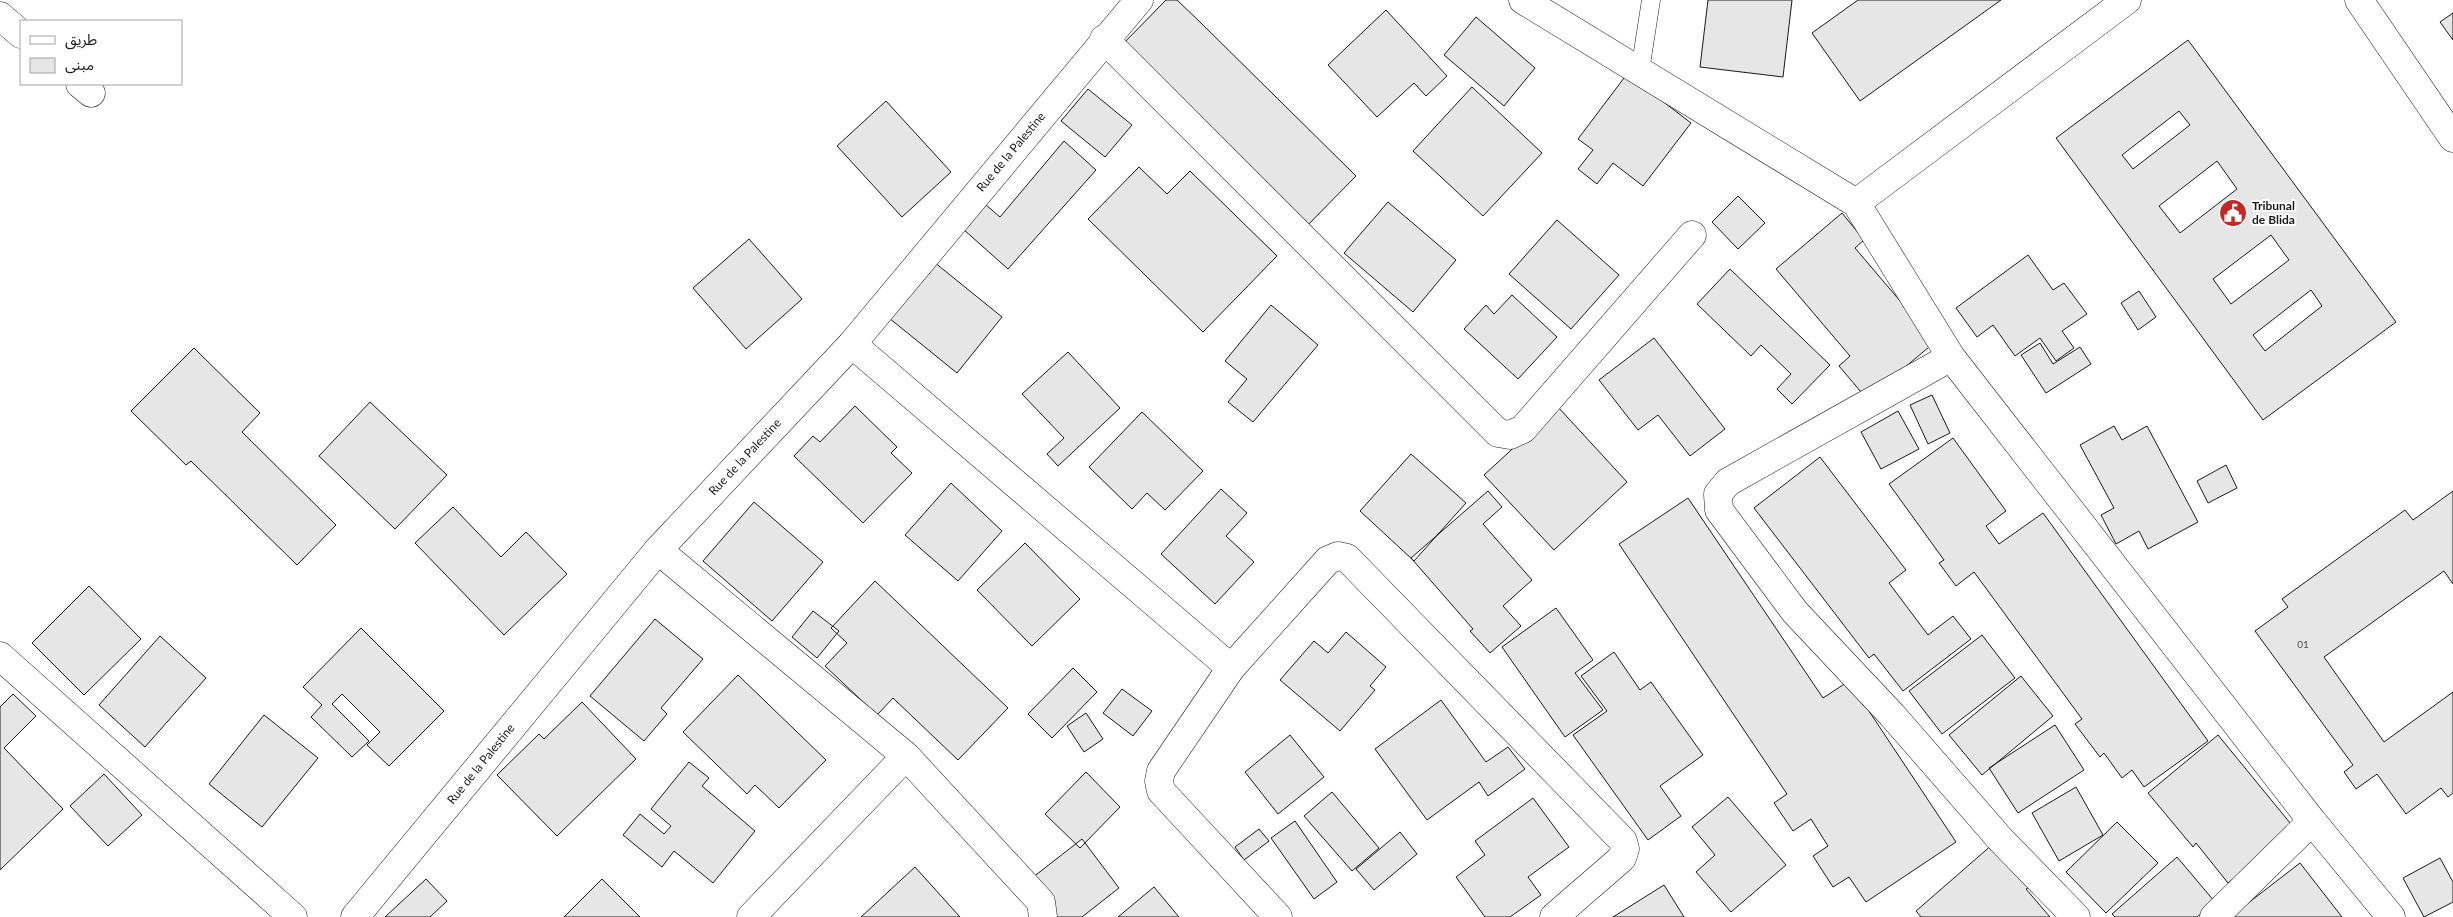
<svg xmlns="http://www.w3.org/2000/svg" width="2453" height="917" viewBox="0 0 2453 917" font-family="Lato,'Noto Sans Arabic',sans-serif">
<style>
.building{fill:#e6e6e6;stroke:#1a1a1a;fill-rule:evenodd}
.lines{fill:none;stroke-linecap:round;stroke-linejoin:round}
.service-casing{stroke:#1a1a1a;stroke-width:19}
.minor-casing{stroke:#1a1a1a;stroke-width:29}
.tertiary-casing{stroke:#1a1a1a;stroke-width:29}
.secondary-casing{stroke:#1a1a1a;stroke-width:29}
.service{stroke:#fff;stroke-width:18}
.minor{stroke:#fff;stroke-width:28}
.tertiary{stroke:#fff;stroke-width:28}
.secondary{stroke:#fff;stroke-width:28}
.labels{text-anchor:middle;stroke-width:4;stroke-linejoin:round;paint-order:stroke}
.number-label{font-size:10px;fill:#4d4d4d}
.street-label{font-size:12px;fill:#1a1a1a;stroke:#fff}
.poi-label{font-size:12px;font-weight:bold;fill:#1a1a1a;stroke:#fff;text-anchor:start}
</style>
<rect width="100%" height="100%" fill="#fff"/>
<path class="building" d="M 1166,0 L 1177,0 L 1200,22 L 1356,176 L 1301,232 L 1118,49 Z
M 1708,0 L 1792,0 L 1783,77 L 1700,67 Z
M 1858,0 L 2001,0 L 1860,101 L 1812,33 Z
M 1386,10 L 1447,76 L 1426,96 L 1414,83 L 1377,117 L 1328,65 Z
M 2453,13 L 2453,40 L 2440,22 Z
M 1476,17 L 1535,68 L 1504,106 L 1444,55 Z
M 2188,40 L 2396,322 L 2263,420 L 2056,138 ZM 2179,111 L 2190,125 L 2133,169 L 2122,155 ZM 2217,161 L 2237,189 L 2180,233 L 2159,206 ZM 2271,235 L 2289,260 L 2231,304 L 2213,279 ZM 2311,290 L 2322,306 L 2265,351 L 2253,335 Z
M 1627,74 L 1691,123 L 1643,186 L 1613,163 L 1597,184 L 1578,169 L 1593,150 L 1578,139 Z
M 1472,87 L 1542,153 L 1483,216 L 1413,151 Z
M 1088,89 L 1132,125 L 1105,157 L 1061,121 Z
M 886,101 L 951,172 L 902,217 L 837,146 Z
M 1064,141 L 1096,170 L 1008,269 L 963,229 L 985,204 L 1000,217 Z
M 1139,167 L 1167,194 L 1190,171 L 1277,256 L 1203,332 L 1088,219 Z
M 1738,196 L 1765,223 L 1738,249 L 1712,222 Z
M 1388,202 L 1456,260 L 1413,312 L 1344,253 Z
M 1842,213 L 1864,240 L 1855,248 L 1935,342 L 1867,399 L 1839,366 L 1850,356 L 1776,269 Z
M 1557,220 L 1619,275 L 1571,329 L 1509,274 Z
M 749,239 L 802,299 L 746,349 L 693,288 Z
M 2028,255 L 2053,290 L 2064,283 L 2087,314 L 2062,331 L 2074,348 L 2056,361 L 2040,338 L 2015,356 L 1993,325 L 1977,337 L 1956,308 Z
M 934,262 L 1002,317 L 957,373 L 889,318 Z
M 1730,269 L 1830,365 L 1792,404 L 1777,389 L 1791,374 L 1761,345 L 1751,356 L 1697,304 Z
M 2139,291 L 2156,317 L 2138,330 L 2121,303 Z
M 1512,295 L 1557,337 L 1518,379 L 1464,329 L 1486,305 L 1494,314 Z
M 1271,305 L 1318,345 L 1253,422 L 1228,402 L 1247,379 L 1225,361 Z
M 1654,338 L 1725,429 L 1690,456 L 1658,415 L 1638,430 L 1599,380 Z
M 2040,343 L 2053,364 L 2080,347 L 2091,364 L 2046,393 L 2021,355 Z
M 194,348 L 260,413 L 242,432 L 336,525 L 297,565 L 191,461 L 186,465 L 131,411 Z
M 1068,352 L 1120,408 L 1058,466 L 1047,454 L 1064,438 L 1022,394 Z
M 1932,395 L 1950,433 L 1928,444 L 1910,405 Z
M 370,402 L 447,475 L 395,529 L 319,456 Z
M 855,406 L 897,447 L 891,453 L 912,473 L 863,523 L 794,456 L 813,436 L 820,442 Z
M 1558,407 L 1627,482 L 1554,550 L 1484,475 Z
M 1898,411 L 1919,449 L 1881,469 L 1861,432 Z
M 1142,412 L 1203,471 L 1165,510 L 1147,493 L 1132,509 L 1089,467 Z
M 2114,426 L 2122,440 L 2147,426 L 2198,522 L 2148,549 L 2139,531 L 2116,544 L 2101,515 L 2114,508 L 2080,445 Z
M 1953,438 L 2006,511 L 1986,526 L 1999,544 L 2043,513 L 2208,741 L 2144,787 L 2132,770 L 2122,778 L 2104,753 L 2100,757 L 2075,724 L 2082,719 L 1974,572 L 1956,586 L 1939,563 L 1944,560 L 1889,484 Z
M 1411,454 L 1466,503 L 1414,561 L 1360,511 Z
M 1820,457 L 1906,570 L 1889,583 L 1928,635 L 1953,616 L 1971,639 L 1903,691 L 1874,654 L 1869,658 L 1754,508 Z
M 2226,465 L 2237,488 L 2208,503 L 2197,481 Z
M 951,483 L 1002,531 L 958,581 L 905,535 Z
M 1221,489 L 1247,513 L 1226,536 L 1254,562 L 1215,604 L 1161,554 Z
M 1488,491 L 1502,507 L 1483,524 L 1532,580 L 1503,606 L 1521,626 L 1490,653 L 1470,631 L 1473,629 L 1411,558 Z
M 2453,491 L 2453,584 L 2444,571 L 2324,657 L 2384,742 L 2453,692 L 2453,793 L 2448,797 L 2441,788 L 2406,814 L 2377,774 L 2356,789 L 2344,772 L 2353,765 L 2255,631 L 2288,607 L 2282,599 L 2405,510 L 2413,520 Z
M 1688,498 L 1823,698 L 1849,681 L 1956,842 L 1866,902 L 1849,877 L 1833,887 L 1813,856 L 1828,846 L 1811,819 L 1793,831 L 1774,803 L 1787,794 L 1619,544 Z
M 754,502 L 823,562 L 772,621 L 703,561 Z
M 453,507 L 501,557 L 526,532 L 567,574 L 504,635 L 415,543 Z
M 1025,543 L 1080,599 L 1032,646 L 977,590 Z
M 875,581 L 1008,708 L 958,760 L 893,698 L 877,715 L 825,666 L 847,643 L 831,628 Z
M 89,586 L 141,639 L 84,695 L 32,643 Z
M 1556,608 L 1593,660 L 1575,673 L 1603,710 L 1565,737 L 1502,647 Z
M 813,611 L 839,631 L 817,658 L 792,637 Z
M 655,619 L 703,659 L 661,708 L 667,714 L 644,741 L 590,696 Z
M 361,628 L 444,711 L 389,766 L 367,745 L 380,732 L 342,694 L 332,704 L 369,741 L 352,757 L 311,717 L 322,705 L 303,687 Z
M 1346,632 L 1386,667 L 1370,686 L 1375,690 L 1340,731 L 1280,680 L 1314,641 L 1328,653 Z
M 1982,635 L 2015,678 L 1942,734 L 1909,691 Z
M 160,636 L 206,678 L 145,747 L 99,705 Z
M 1614,652 L 1640,690 L 1651,682 L 1703,755 L 1660,786 L 1681,816 L 1648,840 L 1573,735 L 1607,711 L 1581,676 Z
M 1073,668 L 1097,692 L 1052,738 L 1028,714 Z
M 738,675 L 826,760 L 779,808 L 755,785 L 747,794 L 683,732 Z
M 2021,676 L 2053,716 L 1982,775 L 1949,735 Z
M 1122,689 L 1152,711 L 1133,736 L 1103,713 Z
M 13,694 L 36,716 L 4,748 L 63,809 L 0,870 L 0,707 Z
M 1441,700 L 1486,762 L 1508,747 L 1525,769 L 1488,796 L 1479,782 L 1427,820 L 1375,749 Z
M 582,702 L 636,759 L 557,836 L 497,775 L 539,734 L 544,739 Z
M 1086,713 L 1103,739 L 1084,752 L 1067,726 Z
M 264,715 L 318,758 L 262,827 L 209,784 Z
M 2055,725 L 2084,770 L 2018,813 L 1989,768 Z
M 1290,735 L 1324,777 L 1278,814 L 1245,772 Z
M 2218,735 L 2295,829 L 2228,883 L 2196,843 L 2193,847 L 2148,793 Z
M 689,762 L 709,778 L 702,786 L 755,831 L 713,883 L 674,851 L 662,867 L 623,835 L 640,814 L 664,834 L 671,826 L 651,809 Z
M 1086,772 L 1120,807 L 1080,848 L 1045,814 Z
M 104,774 L 142,815 L 108,846 L 70,806 Z
M 2076,787 L 2103,835 L 2059,861 L 2032,813 Z
M 1332,792 L 1379,848 L 1352,871 L 1304,816 Z
M 1728,797 L 1786,865 L 1731,912 L 1696,872 L 1715,855 L 1692,827 Z
M 1533,798 L 1569,847 L 1528,877 L 1541,895 L 1510,917 L 1485,917 L 1456,877 L 1485,855 L 1475,841 Z
M 1295,821 L 1337,882 L 1314,899 L 1271,838 Z
M 2117,822 L 2158,863 L 2106,913 L 2066,872 Z
M 1259,829 L 1269,841 L 1244,860 L 1235,847 Z
M 1400,832 L 1417,854 L 1374,890 L 1356,869 Z
M 1082,839 L 1119,888 L 1082,917 L 1048,917 L 1023,885 Z
M 1993,844 L 2029,887 L 2026,889 L 2050,917 L 1921,917 L 1916,911 Z
M 2177,857 L 2215,902 L 2197,917 L 2115,917 L 2112,914 Z
M 2440,858 L 2453,882 L 2453,902 L 2424,917 L 2403,878 Z
M 2300,863 L 2342,917 L 2230,917 Z
M 915,867 L 960,917 L 861,917 Z
M 426,879 L 447,901 L 430,917 L 385,917 Z
M 602,879 L 640,917 L 564,917 Z
M 1664,885 L 1684,917 L 1613,917 Z
M 1154,887 L 1179,917 L 1118,917 Z"/>
<g class="lines">
<g class="service-casing">
<path id="service" d="M 1640,71 L 1651,0"/>
</g>
<g class="minor-casing">
<path id="minor" d="M 1523,0 L 1856,203 L 1951,357 L 2312,821 L 2391,917
M 0,16 L 21,34
M 1104,39 L 1498,433 L 1510,435 L 1523,429 L 1692,235
M 80,84 L 91,93
M 1856,203 L 2127,0
M 852,344 L 1231,668
M 1951,357 L 1728,482 L 1718,494 L 1719,510 L 1795,612 L 1892,715 L 2001,840 L 2076,917
M 658,550 L 906,756 L 751,917
M 0,656 L 293,917
M 906,756 L 1041,902 L 1043,917
M 1278,917 L 1161,791 L 1159,781 L 1161,771 L 1231,668 L 1328,560 L 1338,556 L 1347,558 L 1623,841 L 1625,849 L 1622,858 L 1554,917
M 2214,917 L 2312,821"/>
</g>
<g class="tertiary-casing">
<path id="tertiary" d="M 355,917 L 658,550 L 852,344 L 1139,0"/>
</g>
<g class="secondary-casing">
<path id="secondary" d="M 2359,0 L 2453,138"/>
</g>
<use href="#service" class="service"/>
<use href="#minor" class="minor"/>
<use href="#tertiary" class="tertiary"/>
<use href="#secondary" class="secondary"/>
</g>
<defs>
<g id="civic-disc" transform="scale(1.4375)"><circle r="9.5" fill="#c62828" stroke="#fff"/><path d="M-.6-6.5H3V-4.5H.6V-3L4-1V1h2V6H-6V1h2V-1L-.6-3ZM-1.2 2.5V6h2.4V2.5Z" fill="#fff"/></g>
</defs>
<g fill-rule="evenodd">
<use href="#civic-disc" x="2233" y="213"/>
</g>
<g class="labels">
<g class="number-label">
<text x="2303" y="648">01</text>
</g>
<g class="street-label">
<text transform="translate(1011 152) rotate(-50)" y="4">Rue de la Palestine</text>
<text transform="translate(745 457) rotate(-47)" y="4">Rue de la Palestine</text>
<text transform="translate(481 764) rotate(-51)" y="4">Rue de la Palestine</text>
</g>
<g class="poi-label">
<text x="2252" y="210">Tribunal<tspan x="2252" dy="14">de Blida</tspan></text>
</g>
</g>
<rect x="20" y="20" width="162" height="65" fill="#ffffff" stroke="#a3a3a3"/>
<rect x="30" y="36" width="25" height="8" fill="#ffffff" stroke="#a3a3a3"/>
<text x="65" y="45" font-size="15" fill="#1a1a1a">طريق</text>
<rect x="30" y="58" width="25" height="15" fill="#e6e6e6" stroke="#a3a3a3"/>
<text x="65" y="70" font-size="15" fill="#1a1a1a">مبنى</text>
</svg>
